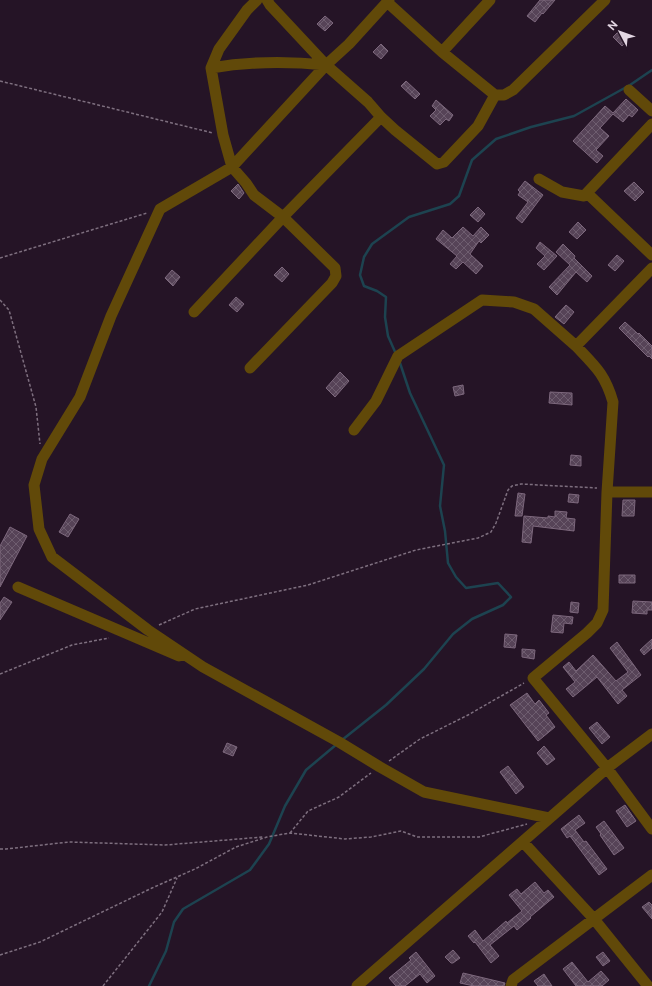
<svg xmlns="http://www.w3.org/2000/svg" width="652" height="986" viewBox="0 0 652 986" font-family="'Public Sans',sans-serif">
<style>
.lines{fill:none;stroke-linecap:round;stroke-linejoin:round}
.stream{stroke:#1d4350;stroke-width:2.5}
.building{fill:url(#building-cross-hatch);stroke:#7d687d}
.path{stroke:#7e6f7f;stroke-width:1.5;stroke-dasharray:3 2;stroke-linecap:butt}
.minor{stroke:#614909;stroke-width:11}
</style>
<defs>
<pattern id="building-cross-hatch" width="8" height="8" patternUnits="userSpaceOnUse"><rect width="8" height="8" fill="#564357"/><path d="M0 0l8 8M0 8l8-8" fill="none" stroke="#6e5d6f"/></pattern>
</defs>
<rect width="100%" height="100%" fill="#251426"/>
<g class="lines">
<path class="stream" d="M 396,354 L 388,336 L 385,317 L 386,297 L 377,291 L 364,286 L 360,275 L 364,257 L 372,244 L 409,217 L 450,204 L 459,196 L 472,160 L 496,139 L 531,127 L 574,116 L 630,85 L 652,70
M 342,740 L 386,705 L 424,669 L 453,634 L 472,619 L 503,605 L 511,597 L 498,583 L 466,588 L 456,577 L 448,563 L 445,531 L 440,506 L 444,465 L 410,393 L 399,360
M 149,986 L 166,951 L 174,922 L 183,909 L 250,870 L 269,844 L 285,806 L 306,770 L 337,744"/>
</g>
<path class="building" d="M 540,0 L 555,0 L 543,14 L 542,13 L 535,22 L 527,16 Z
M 325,16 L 333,23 L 325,31 L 317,24 Z
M 619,31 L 628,40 L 622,46 L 613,37 Z
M 381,44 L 388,51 L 381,59 L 373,52 Z
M 406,81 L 420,94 L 415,99 L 401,86 Z
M 626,99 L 638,110 L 632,117 L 629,115 L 623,122 L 613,114 L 600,128 L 609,136 L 596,150 L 603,156 L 597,163 L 573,141 L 605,106 L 613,113 Z
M 436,100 L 453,115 L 449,121 L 446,119 L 440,125 L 430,116 L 436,110 L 432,106 Z
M 525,181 L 543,195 L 522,223 L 516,218 L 528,202 L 518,195 L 520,192 L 518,190 Z
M 634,182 L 644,192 L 635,201 L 624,191 Z
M 238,184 L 244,193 L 239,199 L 231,191 Z
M 478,207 L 485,214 L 478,222 L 470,215 Z
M 578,222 L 586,230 L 577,239 L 569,232 Z
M 463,227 L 473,236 L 481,227 L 489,235 L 481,243 L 479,241 L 470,254 L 483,266 L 476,274 L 463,262 L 456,269 L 450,264 L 457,256 L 436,239 L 443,230 L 452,238 Z
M 540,242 L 557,256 L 544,270 L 537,264 L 545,256 L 536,248 Z
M 563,244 L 575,256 L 574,258 L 592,276 L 587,282 L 576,272 L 557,295 L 549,287 L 570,265 L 556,252 Z
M 617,255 L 624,261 L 615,271 L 608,265 Z
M 282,267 L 289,274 L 282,282 L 274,275 Z
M 172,270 L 180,277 L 173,286 L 165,278 Z
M 236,297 L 244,304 L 237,312 L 229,305 Z
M 566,305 L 574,312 L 564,324 L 555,317 Z
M 625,322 L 638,334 L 639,333 L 652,346 L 652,359 L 649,356 L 648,357 L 619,328 Z
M 340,372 L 349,381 L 335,397 L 326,388 Z
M 463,385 L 464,394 L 455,396 L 453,387 Z
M 550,392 L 572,393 L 572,405 L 549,403 Z
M 571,455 L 581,456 L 581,466 L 570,465 Z
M 518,493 L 525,494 L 522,516 L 515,516 Z
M 569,494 L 579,495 L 578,503 L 568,502 Z
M 623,500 L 635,500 L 634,516 L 622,516 Z
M 555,511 L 567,512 L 566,518 L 575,519 L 574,531 L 533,526 L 531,543 L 522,542 L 524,516 L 548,518 L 548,516 L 555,517 Z
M 70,514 L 79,519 L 68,537 L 59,532 Z
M 10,527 L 27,536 L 0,587 L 0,546 Z
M 619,575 L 635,575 L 635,583 L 619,583 Z
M 4,597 L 12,602 L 0,620 L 0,603 Z
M 633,601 L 652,602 L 652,610 L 647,610 L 647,614 L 632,613 Z
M 571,602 L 579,603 L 578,613 L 570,612 Z
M 553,615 L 573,617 L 572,624 L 564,623 L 563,633 L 551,632 Z
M 505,634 L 517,635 L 515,648 L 504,647 Z
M 652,639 L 652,648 L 644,655 L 640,650 Z
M 617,642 L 641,675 L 622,690 L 627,696 L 618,704 L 597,677 L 573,697 L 566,689 L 575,682 L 563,667 L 569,662 L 576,671 L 593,655 L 616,681 L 628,672 L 610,648 Z
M 522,649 L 535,650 L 534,659 L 522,657 Z
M 527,693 L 535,704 L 539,700 L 549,713 L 546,715 L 555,727 L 538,741 L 510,705 Z
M 597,722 L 610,737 L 602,744 L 589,728 Z
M 227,743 L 237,747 L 233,756 L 223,752 Z
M 544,746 L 555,759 L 547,765 L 537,753 Z
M 508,766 L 524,787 L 516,794 L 500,772 Z
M 625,805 L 636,821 L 627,827 L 616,811 Z
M 579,815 L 585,823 L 575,830 L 584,842 L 586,841 L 607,869 L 599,875 L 570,836 L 567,838 L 561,829 Z
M 604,821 L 624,848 L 614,855 L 600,835 L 601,834 L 596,827 Z
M 535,882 L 544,893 L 548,890 L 554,897 L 530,917 L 531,918 L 517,930 L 514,926 L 490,945 L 499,956 L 491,963 L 475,942 L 474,943 L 468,936 L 475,930 L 483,941 L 506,921 L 507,923 L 522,911 L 509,895 L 517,889 L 521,894 Z
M 649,902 L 652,905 L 652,919 L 642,907 Z
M 453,950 L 460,958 L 453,963 L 451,963 L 445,957 Z
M 416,952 L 435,976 L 427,983 L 420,974 L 405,986 L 396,986 L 389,978 L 411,960 L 409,958 Z
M 603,952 L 610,961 L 603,966 L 596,957 Z
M 572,962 L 588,982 L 601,971 L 609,980 L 602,986 L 576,986 L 563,969 Z
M 463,973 L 505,983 L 504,986 L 474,986 L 460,983 Z
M 544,974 L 552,986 L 538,986 L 534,981 Z"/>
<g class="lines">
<path class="path" d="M 0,81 L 213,133
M 0,258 L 147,213
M 0,300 L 9,310 L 36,407 L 40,444
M 159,625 L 195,609 L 308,585 L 416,550 L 478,538 L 491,532 L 496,523 L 508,490 L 512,486 L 521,484 L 597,488
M 0,674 L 72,645 L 109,638
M 389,761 L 420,739 L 468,715 L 524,683
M 290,833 L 308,811 L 339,797 L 371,773
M 0,849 L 6,849 L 69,842 L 165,845 L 263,837
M 0,955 L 40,942 L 152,888 L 195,869 L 236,847 L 267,837 L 290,833 L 345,839 L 371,837 L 401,831 L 417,837 L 479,837 L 527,824
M 103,986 L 162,912 L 177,878"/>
<path class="minor" d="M 267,0 L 270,5 L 326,65 L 368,102 L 381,117 L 395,130 L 437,164 L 444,162 L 478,126 L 495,95
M 389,0 L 349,44 L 326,65 L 232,167 L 160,209 L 111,316 L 80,397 L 42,459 L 34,485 L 39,529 L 52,557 L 148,630 L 203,667 L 339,742 L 380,767 L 424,792 L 549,818
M 387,2 L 442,52 L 495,95 L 504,95 L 513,90 L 605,0
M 442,52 L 490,0
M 211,68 C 251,61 286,61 326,65
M 629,90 L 652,111
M 539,179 L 562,192 L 584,196 L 652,124
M 587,193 L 652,255
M 652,268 L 576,346 C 595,366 605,374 613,402 L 607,492 L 652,492
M 194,312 L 283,217 L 381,117
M 250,368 L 332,283 L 336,276 L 335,268 L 283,217 L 254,195 L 246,183 L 232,167 L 223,135 L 211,68 L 219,49 L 247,10 L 257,0
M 354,430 L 376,401 L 398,356 L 482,300 L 514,302 L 534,309 L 576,346
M 607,492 L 603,610 L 597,623 L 587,633 L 533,678 L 607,768 L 652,829
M 18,587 L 179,656
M 523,842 L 594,919 L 648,986
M 357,986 L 607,768 L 652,734
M 511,986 L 513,980 L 652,875"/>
</g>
<g transform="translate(620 32) rotate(311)" stroke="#251426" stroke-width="3" paint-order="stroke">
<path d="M0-3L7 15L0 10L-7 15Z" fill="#e3d7e3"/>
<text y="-6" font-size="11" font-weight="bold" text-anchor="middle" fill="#e3d7e3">N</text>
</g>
</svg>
